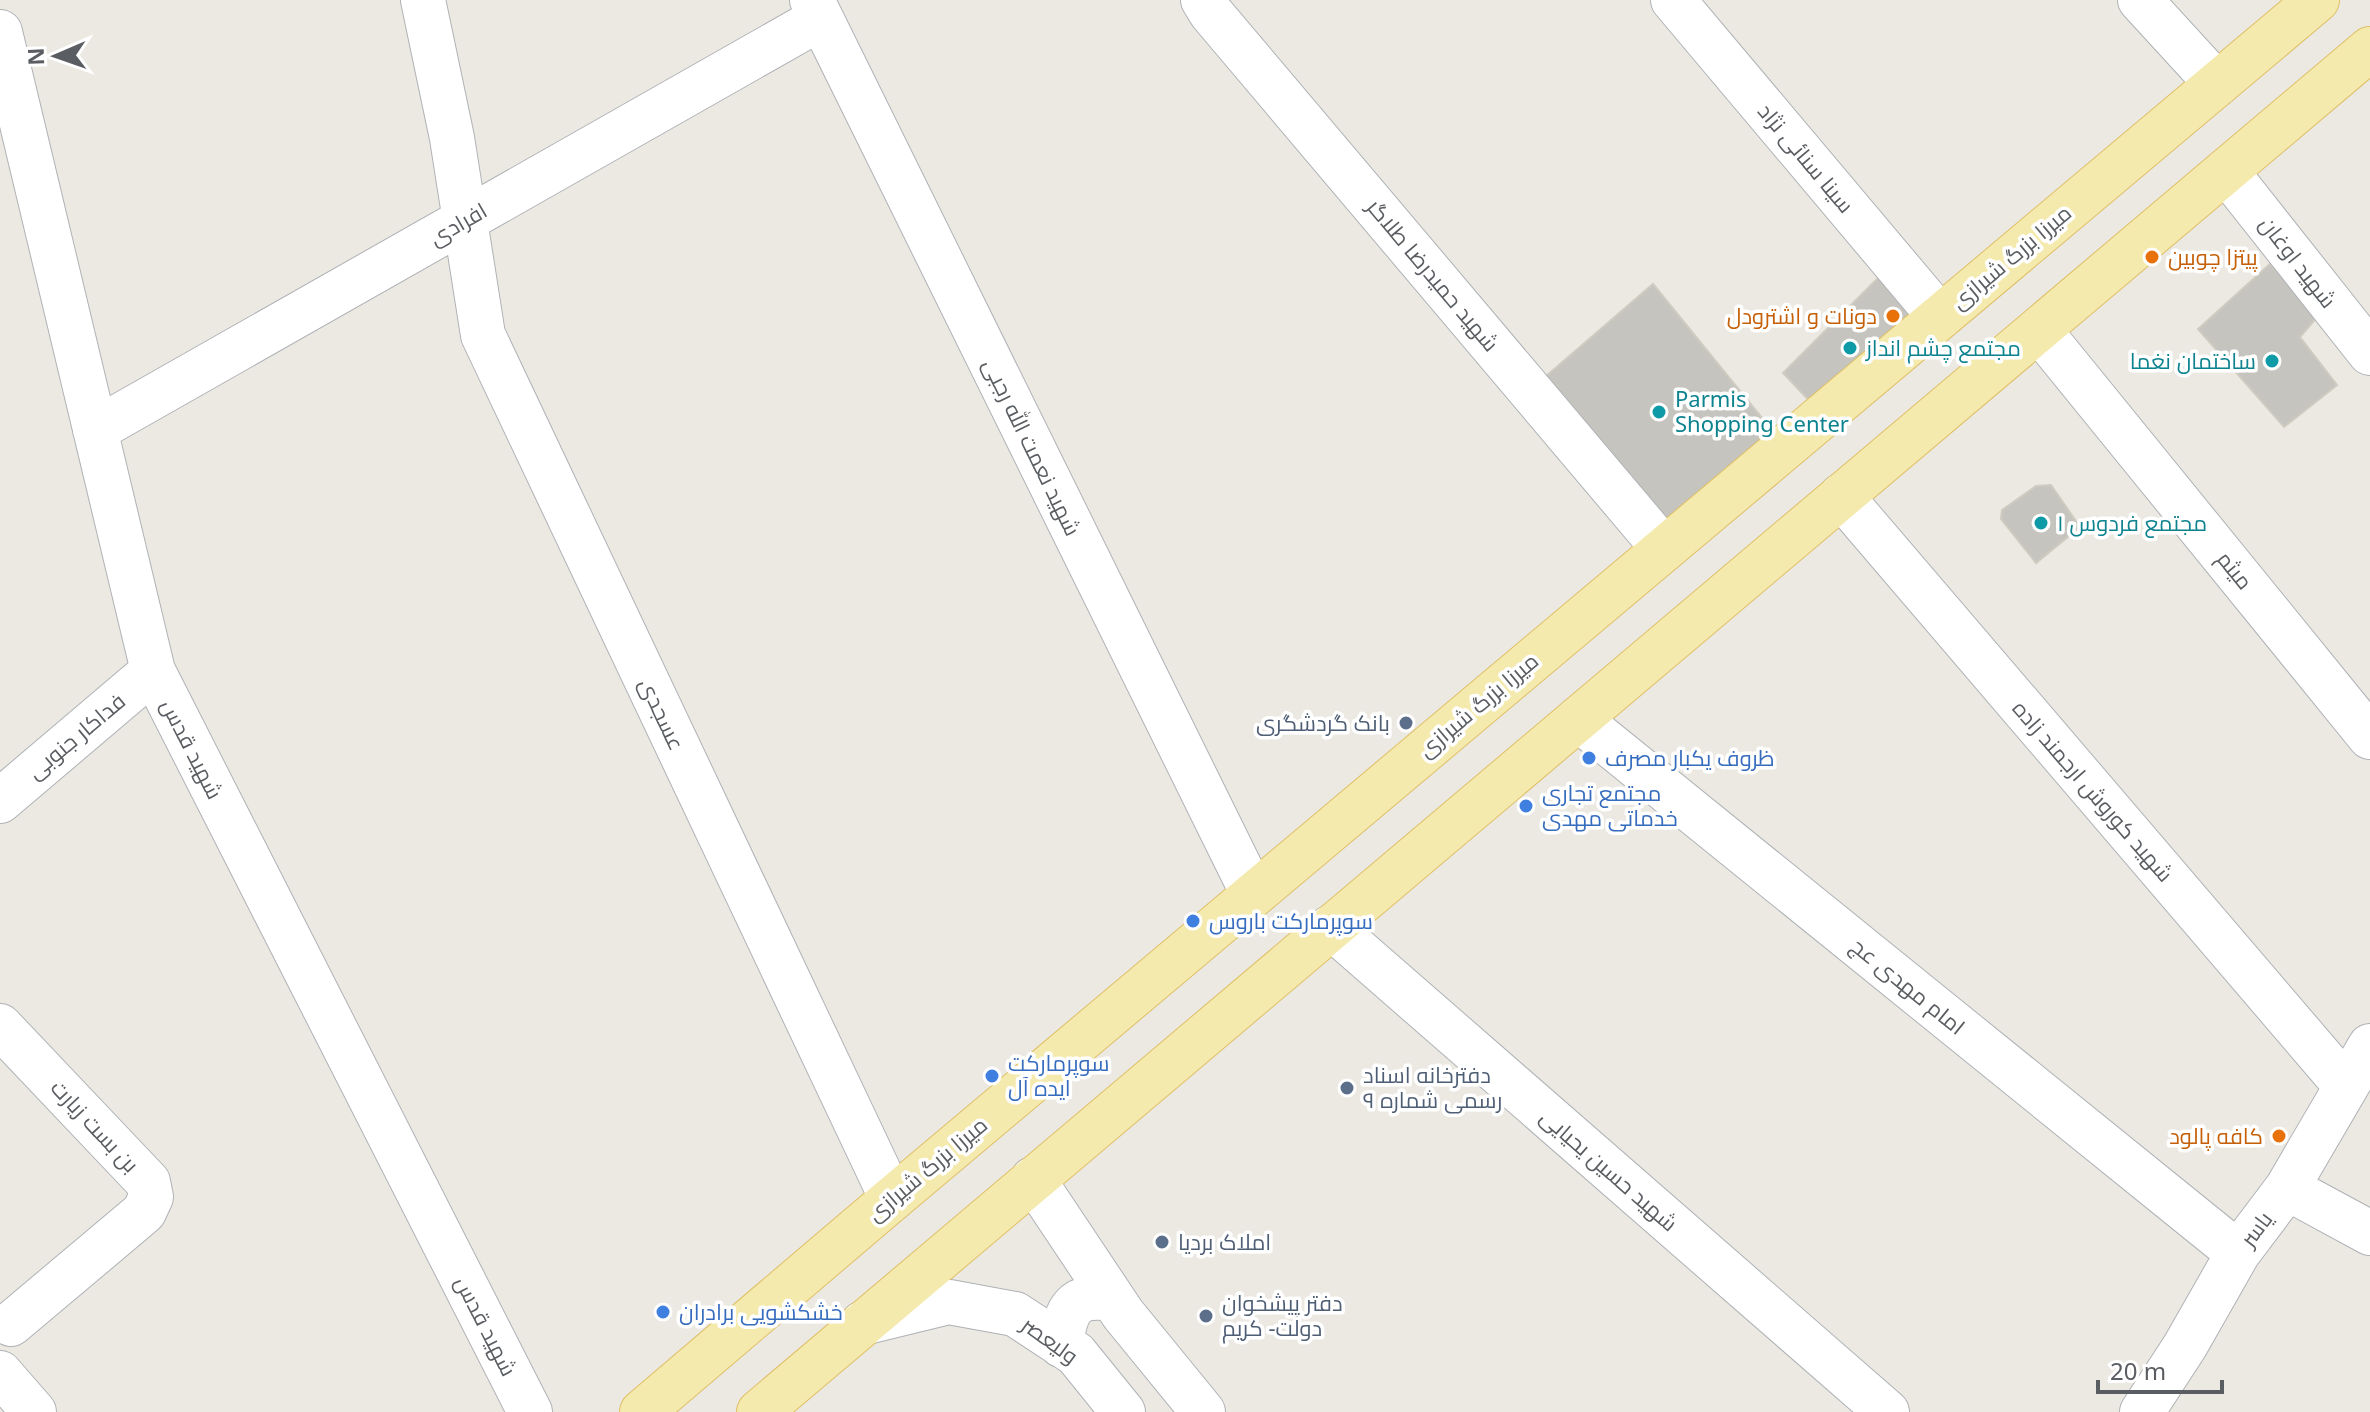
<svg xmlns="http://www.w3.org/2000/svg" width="2370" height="1412" viewBox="0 0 2370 1412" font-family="'Noto Sans',Cairo,sans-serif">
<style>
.building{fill:#c6c4be;stroke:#cfcbc1;stroke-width:2}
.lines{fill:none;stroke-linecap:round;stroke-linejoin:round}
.minor-casing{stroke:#afb2b6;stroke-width:46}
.secondary-casing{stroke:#aeb1b5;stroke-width:46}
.primary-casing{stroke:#dfbf67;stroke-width:46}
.minor{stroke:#fff;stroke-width:44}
.secondary{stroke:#fff;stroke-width:44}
.primary{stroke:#f5eaad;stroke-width:44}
.food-dot{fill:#e8710a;stroke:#fff;stroke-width:3}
.culture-dot{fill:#0f9aa8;stroke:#fff;stroke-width:3}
.service-dot{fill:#5c6f8a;stroke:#fff;stroke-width:3}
.shop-dot{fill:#3f7fe0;stroke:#fff;stroke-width:3}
.labels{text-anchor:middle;stroke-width:7;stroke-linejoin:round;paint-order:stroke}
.street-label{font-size:22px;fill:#5a5d61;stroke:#fff}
.food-label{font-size:22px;fill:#c56008;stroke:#fff;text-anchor:end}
.culture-label{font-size:22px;fill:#0d838f;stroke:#fff;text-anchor:start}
.service-label{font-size:22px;fill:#4e5e75;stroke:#fff;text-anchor:start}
.shop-label{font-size:22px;fill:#366cbe;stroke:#fff;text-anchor:start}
</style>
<rect width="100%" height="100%" fill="#ebe9e2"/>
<path class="building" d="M 2270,264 L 2318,316 L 2300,337 L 2337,385 L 2284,427 L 2198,329 Z
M 1882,274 L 1923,323 L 1818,410 L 1783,373 Z
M 1653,284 L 1780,440 L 1664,536 L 1538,383 Z
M 2051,485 L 2080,527 L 2036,563 L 2001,519 L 2002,510 L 2036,486 Z"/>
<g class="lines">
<g class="minor-casing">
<path id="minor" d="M 423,0 L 452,138 L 483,335 L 892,1199
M 812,0 L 1253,894
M 1203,0 L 1211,13 L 1664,549
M 1673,0 L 1940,317
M 2140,0 L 2217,84
M 0,32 L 153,671 L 530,1412
M 2226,171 L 2370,353
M 2039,330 L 2370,737
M 95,430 L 821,18
M 1841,496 L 2345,1085
M 1578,719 L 2238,1253
M 0,801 L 153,671
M 1331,927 L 1887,1412
M 0,1026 L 148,1182 L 151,1197 L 144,1212 L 11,1324
M 2287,1188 L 2370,1233
M 0,1373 L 34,1412
M 2142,1412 L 2185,1346 L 2238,1253 L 2287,1188 L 2370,1046"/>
</g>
<g class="secondary-casing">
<path id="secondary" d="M 1033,1179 L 1123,1314 L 1203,1412
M 863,1323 L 949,1302 L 1015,1314 L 1076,1354 L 1123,1412
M 1061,1345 C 1066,1308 1073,1293 1113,1299"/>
</g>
<g class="primary-casing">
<path id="primary" d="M 642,1412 L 892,1199 L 2317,0
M 759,1412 L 2370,49"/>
</g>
<use href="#minor" class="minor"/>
<use href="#secondary" class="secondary"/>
<use href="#primary" class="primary"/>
</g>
<g class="food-dot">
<circle cx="2152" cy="257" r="8"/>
<circle cx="1893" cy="316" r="8"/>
<circle cx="2279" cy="1136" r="8"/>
</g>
<g class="culture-dot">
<circle cx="1850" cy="348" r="8"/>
<circle cx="2272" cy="361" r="8"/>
<circle cx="1659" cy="412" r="8"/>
<circle cx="2041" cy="523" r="8"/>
</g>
<g class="service-dot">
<circle cx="1406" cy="723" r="8"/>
<circle cx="1347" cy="1088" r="8"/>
<circle cx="1162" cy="1242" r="8"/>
<circle cx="1206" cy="1316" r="8"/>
</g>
<g class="shop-dot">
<circle cx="1589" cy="758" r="8"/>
<circle cx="1526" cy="806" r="8"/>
<circle cx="1193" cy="921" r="8"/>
<circle cx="992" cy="1076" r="8"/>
<circle cx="663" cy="1312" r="8"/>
</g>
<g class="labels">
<g class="street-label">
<text transform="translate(1806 158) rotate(50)" y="8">سینا سنائی نژاد</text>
<text transform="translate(458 224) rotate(-30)" y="8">افرادی</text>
<text transform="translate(2011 257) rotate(-40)" y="8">میرزا بزرگ شیرازی</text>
<text transform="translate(2298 262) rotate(52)" y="8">شهید اوغان</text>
<text transform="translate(1433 275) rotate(50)" y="8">شهید حمیدرضا طلاگر</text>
<text transform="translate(1032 447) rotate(64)" y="8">شهید نعمت الله رجبی</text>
<text transform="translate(2235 570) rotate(51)" y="8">میثم</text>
<text transform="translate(1478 705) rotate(-40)" y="8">میرزا بزرگ شیرازی</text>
<text transform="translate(662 714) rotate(65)" y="8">عسجدی</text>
<text transform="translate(76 736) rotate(-40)" y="8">فداکار جنوبی</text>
<text transform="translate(192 749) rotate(63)" y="8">شهید قدس</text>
<text transform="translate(2093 791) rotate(49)" y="8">شهید کوروش ارجمند زاده</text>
<text transform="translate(1908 986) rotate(39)" y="8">امام مهدی عج</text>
<text transform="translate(95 1126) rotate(47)" y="8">بن بست زیارت</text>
<text transform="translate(927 1169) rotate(-40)" y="8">میرزا بزرگ شیرازی</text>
<text transform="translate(1609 1170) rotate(41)" y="8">شهید حسین یحیایی</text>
<text transform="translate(2256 1229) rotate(-53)" y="8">یاسر</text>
<text transform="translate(486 1326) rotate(63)" y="8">شهید قدس</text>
<text transform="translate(1050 1340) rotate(36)" y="8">ولیعصر</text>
</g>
<g class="food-label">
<text x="2168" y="265" text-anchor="start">پیتزا چوبین</text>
<text x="1877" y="324">دونات و اشترودل</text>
<text x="2263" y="1144">کافه پالود</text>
</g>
<g class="culture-label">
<text x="1866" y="356">مجتمع چشم انداز</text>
<text x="2256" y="369" text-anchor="end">ساختمان نغما</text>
<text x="1675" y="407">Parmis<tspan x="1675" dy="25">Shopping Center</tspan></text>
<text x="2057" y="531">مجتمع فردوس ۱</text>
</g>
<g class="service-label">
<text x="1390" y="731" text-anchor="end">بانک گردشگری</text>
<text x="1363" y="1083">دفترخانه اسناد<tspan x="1363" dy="25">رسمی شماره ۹</tspan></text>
<text x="1178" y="1250">املاک بردیا</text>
<text x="1222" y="1311">دفتر پیشخوان<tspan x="1222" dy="25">دولت- کریم</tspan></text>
</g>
<g class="shop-label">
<text x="1605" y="766">ظروف یکبار مصرف</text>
<text x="1542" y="801">مجتمع تجاری<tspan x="1542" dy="25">خدماتی مهدی</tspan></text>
<text x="1209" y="929">سوپرمارکت باروس</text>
<text x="1008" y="1071">سوپرمارکت<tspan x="1008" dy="25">ایده آل</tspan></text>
<text x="679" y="1320">خشکشویی برادران</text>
</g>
</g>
<g transform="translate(56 56) rotate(268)" stroke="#ffffff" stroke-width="6" paint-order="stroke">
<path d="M0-6L14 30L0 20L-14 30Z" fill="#5a5d61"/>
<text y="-12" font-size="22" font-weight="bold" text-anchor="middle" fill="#5a5d61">N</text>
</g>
<path d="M2098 1380v12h124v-12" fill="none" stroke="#5a5d61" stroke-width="4"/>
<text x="2110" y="1380" font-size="24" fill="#5a5d61" stroke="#ffffff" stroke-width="6" paint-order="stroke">20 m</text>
</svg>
